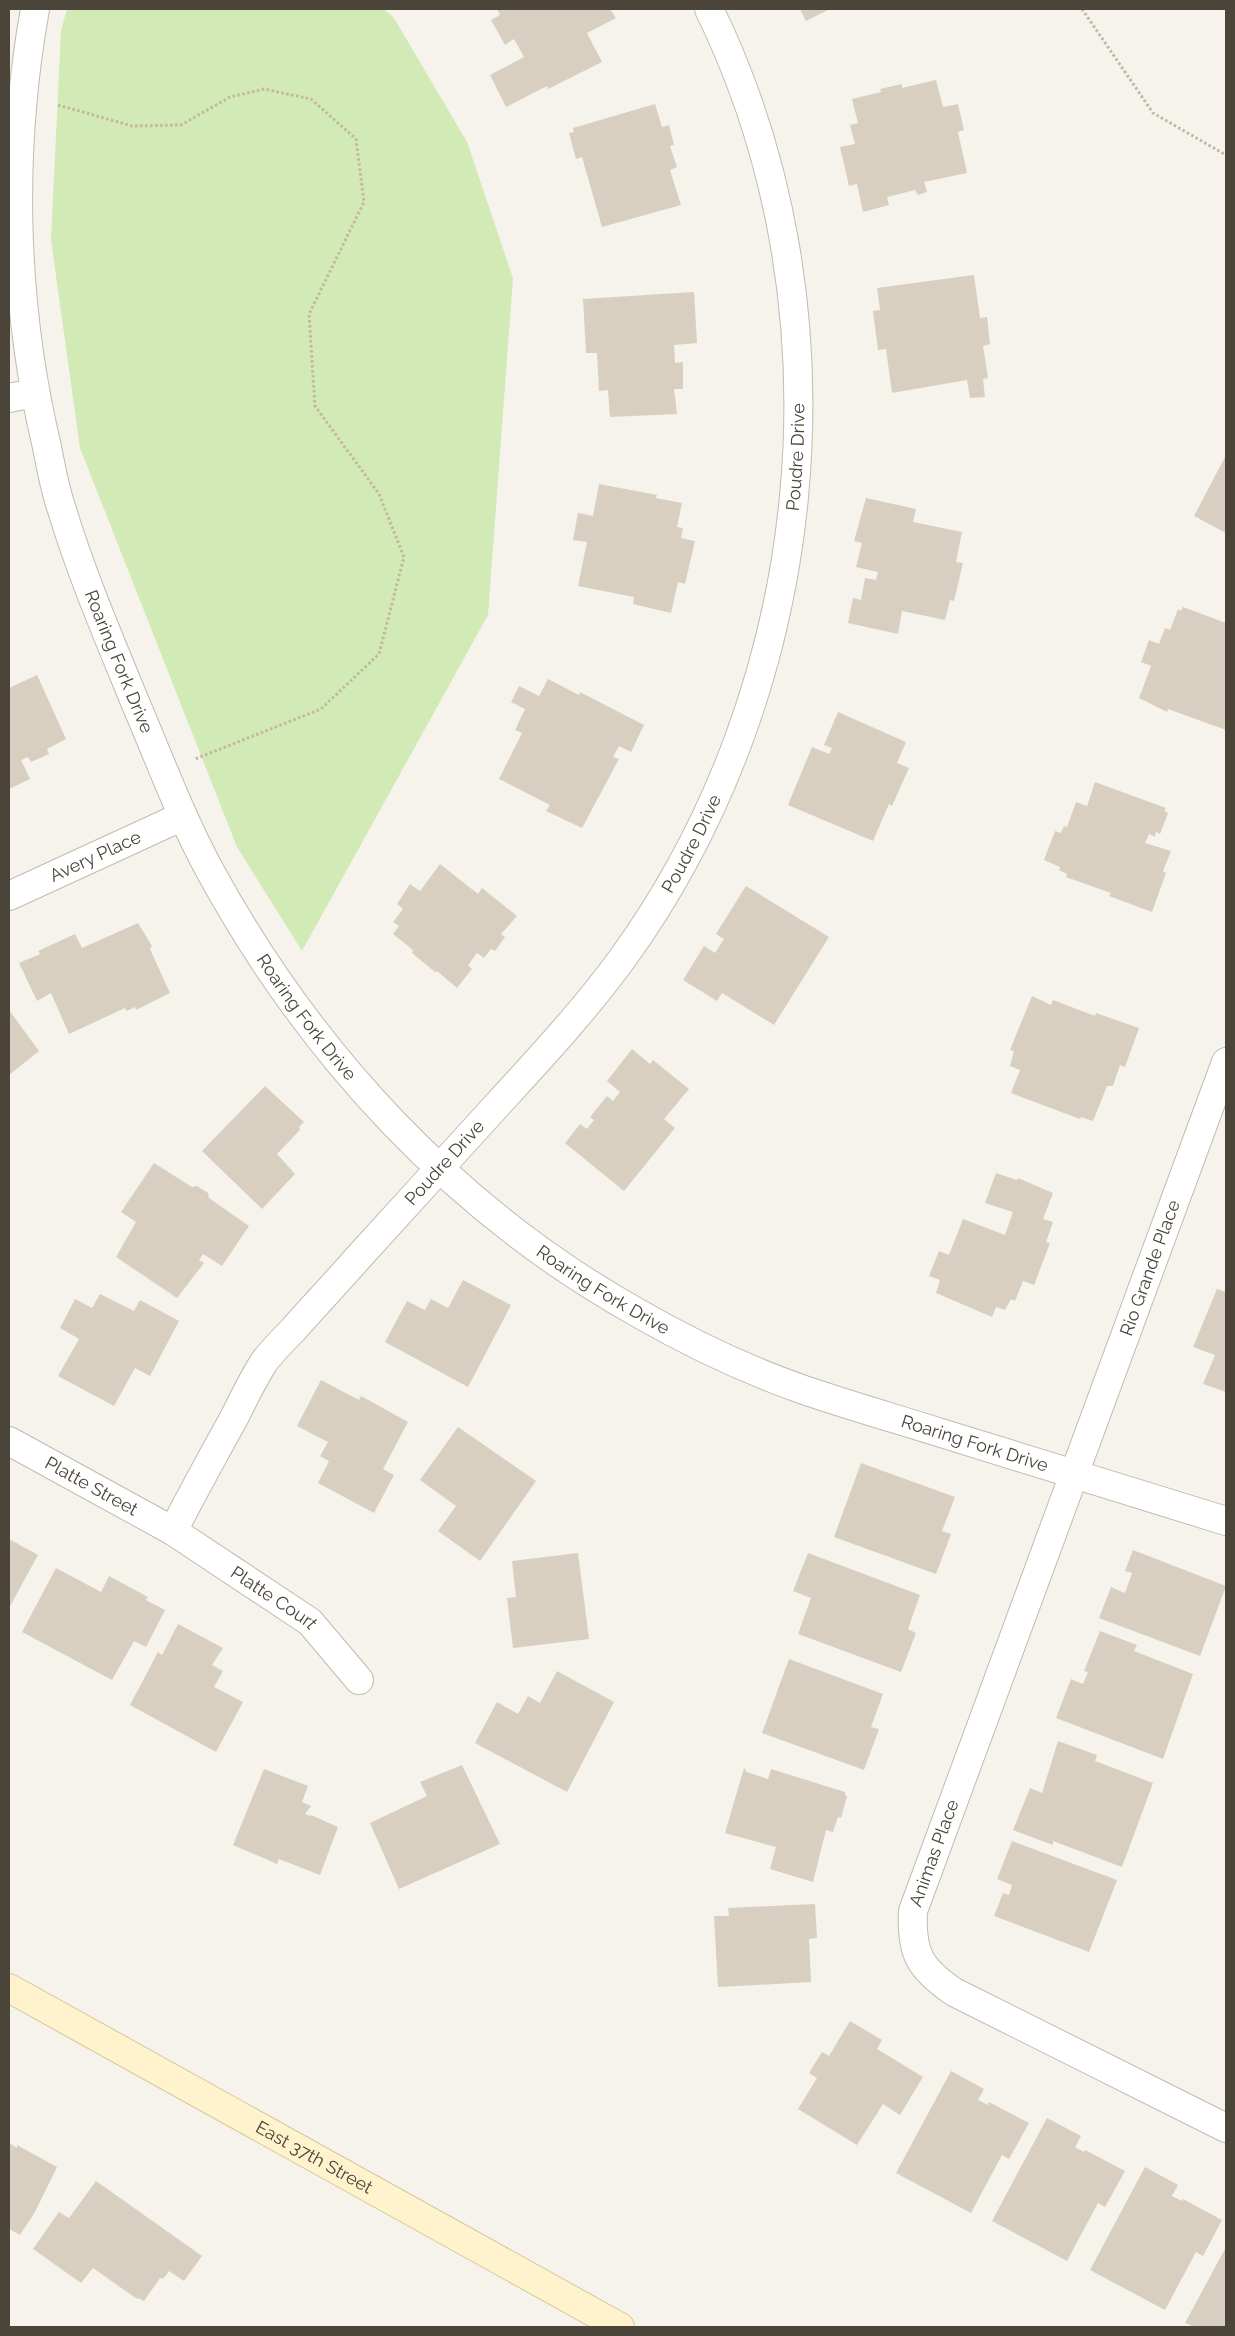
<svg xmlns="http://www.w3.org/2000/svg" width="1235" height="2336" viewBox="0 0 1235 2336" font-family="Raleway,sans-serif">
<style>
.green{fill:#d2eab5}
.building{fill:#d8cfc1}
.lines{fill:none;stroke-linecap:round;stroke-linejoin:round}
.street-casing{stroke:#c2bbae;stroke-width:30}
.secondary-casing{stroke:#d6c79b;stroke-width:30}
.path{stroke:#c4b79f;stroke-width:3;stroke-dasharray:2.5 2.5;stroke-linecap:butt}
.street{stroke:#fff;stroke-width:28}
.secondary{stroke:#fff3cd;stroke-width:28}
.labels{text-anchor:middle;stroke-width:4;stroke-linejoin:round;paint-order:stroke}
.street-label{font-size:18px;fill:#4b4439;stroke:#fff}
</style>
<rect width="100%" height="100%" fill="#f6f3ec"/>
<path class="green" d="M 67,9 L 384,9 L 394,18 L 467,142 L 513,278 L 488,615 L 302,951 L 237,847 L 80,448 L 51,240 L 61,31 Z"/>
<path class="building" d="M 497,9 L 610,9 L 616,18 L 587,33 L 602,62 L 548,89 L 547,86 L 506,107 L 490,75 L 524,57 L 514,39 L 505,45 L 491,20 L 500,15 Z
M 800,9 L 830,9 L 806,21 Z
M 936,80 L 943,107 L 958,104 L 964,130 L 958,132 L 967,173 L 924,182 L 927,192 L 918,195 L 915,190 L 887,197 L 889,205 L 863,212 L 857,184 L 849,186 L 840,147 L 855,144 L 850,125 L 858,123 L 852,99 L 881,92 L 880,89 L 902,84 L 902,88 Z
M 655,104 L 662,127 L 669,125 L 674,145 L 670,146 L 677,167 L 670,170 L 681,205 L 602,227 L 582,157 L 576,159 L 569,133 L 574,132 L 573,128 Z
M 974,275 L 980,318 L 987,317 L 990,344 L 983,346 L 988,378 L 983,379 L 985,397 L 970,398 L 967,380 L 892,393 L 886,349 L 878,350 L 873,311 L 880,310 L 877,288 Z
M 694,292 L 697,343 L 674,345 L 675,363 L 683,362 L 683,389 L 674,389 L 677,414 L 610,417 L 608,390 L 599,391 L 597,353 L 586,353 L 583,299 Z
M 1226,455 L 1226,533 L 1194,516 Z
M 599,484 L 657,495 L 656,498 L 682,503 L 677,527 L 683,528 L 681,538 L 695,541 L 685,584 L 678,582 L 671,613 L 633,604 L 634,597 L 578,586 L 587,542 L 573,540 L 578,513 L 593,516 Z
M 866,498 L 916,509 L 913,522 L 962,532 L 956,562 L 963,563 L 954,601 L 950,600 L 945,620 L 902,611 L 898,634 L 848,623 L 853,598 L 861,600 L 865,578 L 876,580 L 878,572 L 856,567 L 862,543 L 854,541 Z
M 1183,607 L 1226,623 L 1226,730 L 1168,709 L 1167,712 L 1139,698 L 1151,666 L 1141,662 L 1149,640 L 1159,644 L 1165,628 L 1170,630 L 1178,609 L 1181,611 Z
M 37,675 L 66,739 L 47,749 L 49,754 L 31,762 L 28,757 L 21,760 L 30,779 L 9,789 L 9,688 Z
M 548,679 L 579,695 L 580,692 L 644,725 L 631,752 L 619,746 L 613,757 L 619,759 L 582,828 L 546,811 L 550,805 L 499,779 L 522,733 L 515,730 L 525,709 L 511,702 L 519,686 L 539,696 Z
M 838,712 L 906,742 L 897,763 L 909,768 L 892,806 L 889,804 L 873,841 L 788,805 L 812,747 L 829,754 L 832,748 L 824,745 Z
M 1095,782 L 1166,808 L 1164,811 L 1168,813 L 1160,834 L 1156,832 L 1155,837 L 1149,834 L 1145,843 L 1171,851 L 1163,871 L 1166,873 L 1152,912 L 1109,896 L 1111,893 L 1066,877 L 1067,874 L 1059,870 L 1060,867 L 1044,860 L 1055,831 L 1061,833 L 1064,826 L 1067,827 L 1076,802 L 1087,806 Z
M 440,864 L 478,894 L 482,888 L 517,916 L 501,934 L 505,937 L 495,951 L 491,949 L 484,958 L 477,953 L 468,965 L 472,969 L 457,988 L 437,971 L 435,972 L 412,953 L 413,950 L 393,934 L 399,926 L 393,922 L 403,909 L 397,904 L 403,895 L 410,884 L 420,891 Z
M 746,886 L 829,937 L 774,1025 L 722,993 L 717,1001 L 683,980 L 704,946 L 715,953 L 724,939 L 716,934 Z
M 138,923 L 152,946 L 150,949 L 170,993 L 136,1010 L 135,1007 L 127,1011 L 125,1008 L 69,1034 L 51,993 L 37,1001 L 19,963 L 40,954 L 38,951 L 75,934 L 82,948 Z
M 1032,996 L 1051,1005 L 1053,1000 L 1095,1016 L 1096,1013 L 1139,1028 L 1125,1067 L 1120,1065 L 1113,1086 L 1107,1086 L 1093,1121 L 1081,1117 L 1080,1119 L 1011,1093 L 1020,1070 L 1010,1066 L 1014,1051 L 1010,1050 Z
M 9,1010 L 39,1051 L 9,1075 Z
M 632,1049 L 650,1064 L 653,1060 L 689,1089 L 664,1119 L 675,1128 L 624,1191 L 565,1143 L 580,1124 L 587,1129 L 594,1120 L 590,1117 L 607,1096 L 613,1101 L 620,1092 L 607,1081 Z
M 265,1086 L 304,1122 L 299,1127 L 300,1130 L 277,1154 L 295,1174 L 262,1209 L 202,1151 Z
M 154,1163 L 192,1187 L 197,1186 L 208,1193 L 209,1198 L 249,1226 L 222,1266 L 203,1254 L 199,1260 L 204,1263 L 177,1298 L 116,1257 L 136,1222 L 121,1212 Z
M 996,1173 L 1017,1180 L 1018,1178 L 1053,1193 L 1043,1219 L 1053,1222 L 1046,1242 L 1050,1243 L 1034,1285 L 1023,1281 L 1015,1301 L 1011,1299 L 1005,1310 L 996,1307 L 992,1317 L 936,1293 L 940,1280 L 929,1276 L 939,1251 L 949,1255 L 963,1219 L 1005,1235 L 1013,1212 L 985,1203 Z
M 463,1280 L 511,1305 L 468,1387 L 385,1342 L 407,1301 L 425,1310 L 431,1299 L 448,1308 Z
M 1217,1289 L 1226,1292 L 1226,1392 L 1203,1384 L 1215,1355 L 1193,1347 Z
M 100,1294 L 134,1311 L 140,1300 L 179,1321 L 150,1376 L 135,1368 L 114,1406 L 58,1376 L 79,1339 L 60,1328 L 75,1299 L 92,1308 Z
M 321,1380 L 359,1400 L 361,1396 L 408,1422 L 383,1469 L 394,1475 L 374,1513 L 318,1483 L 329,1461 L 320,1456 L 328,1442 L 297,1426 Z
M 458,1427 L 536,1481 L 480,1561 L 438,1531 L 456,1506 L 420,1480 Z
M 861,1463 L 955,1497 L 942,1531 L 951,1534 L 936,1574 L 834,1537 Z
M 9,1539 L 38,1555 L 9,1608 Z
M 1133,1550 L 1226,1586 L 1200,1656 L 1099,1618 L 1111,1587 L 1125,1593 L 1132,1573 L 1125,1571 Z
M 578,1553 L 589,1639 L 513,1648 L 507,1598 L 516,1597 L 512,1561 Z
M 808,1553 L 920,1595 L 908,1629 L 916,1633 L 901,1672 L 798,1634 L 811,1598 L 793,1591 Z
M 56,1568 L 101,1592 L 109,1576 L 148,1597 L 146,1600 L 165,1610 L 146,1647 L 134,1641 L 112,1680 L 22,1632 Z
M 178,1624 L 223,1648 L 212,1665 L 223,1671 L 214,1687 L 243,1702 L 216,1752 L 130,1705 L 158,1652 L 162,1655 Z
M 1100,1631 L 1137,1645 L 1134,1651 L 1193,1674 L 1163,1759 L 1056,1718 L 1071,1679 L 1083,1684 L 1088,1672 L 1084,1671 Z
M 789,1659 L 883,1694 L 871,1727 L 879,1729 L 864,1770 L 762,1733 Z
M 557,1671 L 614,1702 L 567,1792 L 475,1743 L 497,1702 L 518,1714 L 528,1696 L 540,1703 Z
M 1058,1741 L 1097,1755 L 1095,1761 L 1153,1783 L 1122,1867 L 1053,1841 L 1053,1845 L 1013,1830 L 1030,1788 L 1042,1793 Z
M 462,1765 L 500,1844 L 399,1889 L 370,1823 L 427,1796 L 420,1782 Z
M 744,1768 L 747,1772 L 768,1779 L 771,1769 L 845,1792 L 845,1795 L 847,1796 L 841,1818 L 838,1817 L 833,1832 L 826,1830 L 813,1882 L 770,1869 L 776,1847 L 725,1833 Z
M 264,1769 L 308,1786 L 302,1802 L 311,1806 L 305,1814 L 311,1816 L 311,1815 L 338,1827 L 320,1875 L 279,1859 L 277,1864 L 233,1845 Z
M 1012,1841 L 1117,1880 L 1089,1952 L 994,1916 L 1003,1893 L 1009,1895 L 1012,1885 L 997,1879 Z
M 815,1904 L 817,1938 L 809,1939 L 811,1982 L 718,1987 L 714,1916 L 729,1916 L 728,1908 Z
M 850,2021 L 882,2040 L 877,2049 L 923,2077 L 900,2115 L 883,2104 L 857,2145 L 798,2109 L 817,2078 L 809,2073 L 822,2052 L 829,2056 Z
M 951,2071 L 984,2089 L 978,2100 L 988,2105 L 989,2102 L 1029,2123 L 1009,2159 L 1002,2155 L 971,2213 L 896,2173 Z
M 1047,2118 L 1081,2136 L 1075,2147 L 1084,2152 L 1085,2150 L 1125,2171 L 1105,2207 L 1098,2203 L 1067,2261 L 992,2221 Z
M 9,2143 L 17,2148 L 17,2145 L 57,2167 L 35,2212 L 20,2235 L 9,2229 Z
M 1145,2167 L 1178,2185 L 1172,2196 L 1182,2201 L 1183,2199 L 1222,2220 L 1203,2256 L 1196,2252 L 1165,2310 L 1090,2270 Z
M 96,2181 L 202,2256 L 184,2281 L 169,2271 L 163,2279 L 160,2278 L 144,2301 L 138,2298 L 137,2299 L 93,2268 L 81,2283 L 33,2249 L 59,2212 L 69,2218 Z
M 1226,2247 L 1226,2327 L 1194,2327 L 1185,2323 Z"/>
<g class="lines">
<g class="street-casing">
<g id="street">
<path id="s1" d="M 35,9 C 9,154 13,304 47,447 C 51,468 55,490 62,510 C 82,576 109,638 135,702 C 159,758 180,815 209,869 C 309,1053 454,1210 638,1313 C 690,1343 747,1370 804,1390 C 848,1405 893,1418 938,1432 C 1034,1462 1130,1492 1226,1521"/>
<path d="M 9,398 L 34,393"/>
<path id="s2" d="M 9,896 L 183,816"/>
<path d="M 1226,1062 L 913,1911 C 911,1953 919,1968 954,1992 L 1226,2128"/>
<path id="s3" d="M 9,1441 L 173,1531 L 310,1622 L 359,1680"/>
<path id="s4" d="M 173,1531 C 193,1492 214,1454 235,1416 C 244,1398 253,1379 264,1362 C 272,1351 283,1340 293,1330 C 314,1306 336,1283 357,1259 C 404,1207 451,1156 498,1104 C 541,1057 584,1011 622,959 C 818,689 856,309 709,9"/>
</g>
</g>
<g class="secondary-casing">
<g id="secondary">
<path id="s5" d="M 9,1988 L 620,2327"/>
</g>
</g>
<path class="path" d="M 1082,9 L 1153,113 L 1226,155
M 58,105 L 132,126 L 181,125 L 230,97 L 264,89 L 311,99 L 356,139 L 364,202 L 309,314 L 315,406 L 379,494 L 404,557 L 379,654 L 321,709 L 195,759"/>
<use href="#street" class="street"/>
<use href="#secondary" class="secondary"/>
</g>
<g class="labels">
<g class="street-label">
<text dy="6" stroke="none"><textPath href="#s4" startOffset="1270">Poudre Drive</textPath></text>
<text dy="6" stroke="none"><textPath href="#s1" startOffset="668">Roaring Fork Drive</textPath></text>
<text dy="6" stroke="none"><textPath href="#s4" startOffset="866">Poudre Drive</textPath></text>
<text dy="6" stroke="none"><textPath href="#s2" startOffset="95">Avery Place</textPath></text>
<text dy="6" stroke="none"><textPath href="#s1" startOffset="1072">Roaring Fork Drive</textPath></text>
<text dy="6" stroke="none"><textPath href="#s4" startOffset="461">Poudre Drive</textPath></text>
<text transform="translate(1150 1268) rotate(-70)" y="6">Rio Grande Place</text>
<text dy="6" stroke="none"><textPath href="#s1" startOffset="1478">Roaring Fork Drive</textPath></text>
<text dy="6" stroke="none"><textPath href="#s1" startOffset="1882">Roaring Fork Drive</textPath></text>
<text dy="6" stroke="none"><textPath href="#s3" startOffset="94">Platte Street</textPath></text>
<text dy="6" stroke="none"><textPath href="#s3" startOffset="308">Platte Court</textPath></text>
<text transform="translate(934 1853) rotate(-70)" y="6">Animas Place</text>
<text dy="6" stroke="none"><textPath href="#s5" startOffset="349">East 37th Street</textPath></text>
</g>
</g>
<rect width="1235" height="2336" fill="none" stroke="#4b4439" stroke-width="20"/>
</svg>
